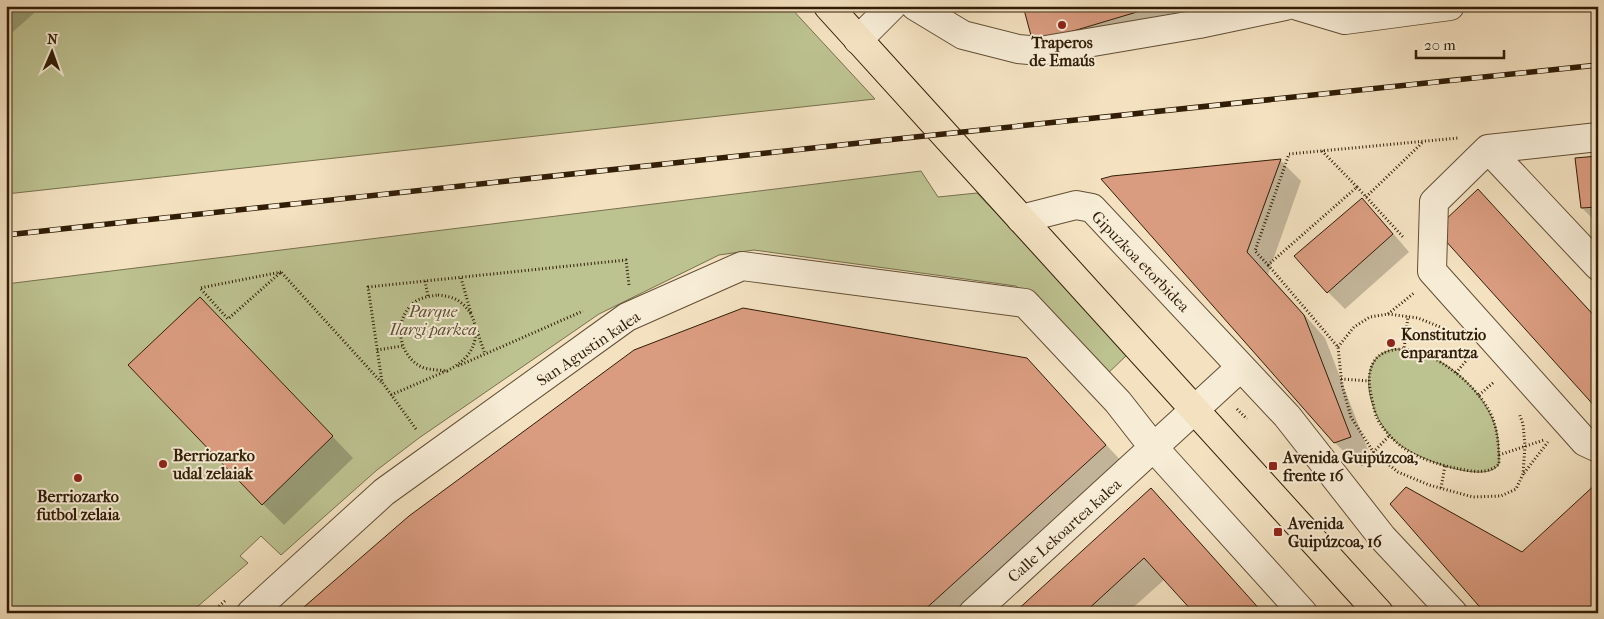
<svg xmlns="http://www.w3.org/2000/svg" width="1604" height="619" viewBox="0 0 1604 619" font-family="'IM FELL French Canon',serif">
<style>
.green{fill:#bdc291;stroke:#77704c}
.shadow{fill:#0003}
.building{fill:#da9c80;stroke:#311d06}
.lines{fill:none;stroke-linecap:round;stroke-linejoin:round}
.minor-casing{stroke:#624e34;stroke-width:30}
.major-casing{stroke:#311d06;stroke-width:30}
.path{stroke:#311d06;stroke-width:3;stroke-dasharray:1 2.5;stroke-linecap:butt}
.minor{stroke:#f7ecd6;stroke-width:28}
.major{stroke:#f3e1c0;stroke-width:28}
.rail-casing{stroke:#311d06;stroke-width:5.5}
.rail{stroke:#f7ecd6;stroke-width:4;stroke-dasharray:11;stroke-linecap:butt}
.poi-dot{fill:#8f2418;stroke:#f7ecd6;stroke-width:2}
.labels{text-anchor:middle;stroke-width:4;stroke-linejoin:round;paint-order:stroke}
.poi-label{font-size:16px;font-weight:bold;fill:#311d06;stroke:#f7ecd6;text-anchor:start}
.street-label{font-size:16px;fill:#311d06;stroke:#f7ecd6}
.park-label{font-size:16px;font-style:italic;fill:#5b4f30;stroke:#f7ecd6}
</style>
<rect width="100%" height="100%" fill="#f3e1c0"/>
<filter id="stains"><feTurbulence type="fractalNoise" baseFrequency=".004" numOctaves="4"/><feColorMatrix values="0 0 0 0 .2 0 0 0 0 .09 0 0 0 0 .02 0 0 0 .5 -.17"/></filter>
<radialGradient id="worn" r=".72"><stop offset=".6" stop-color="#630" stop-opacity="0"/><stop offset="1" stop-color="#630" stop-opacity=".3"/></radialGradient>
<path class="green" d="M 15,6 L 789,6 L 875,99 L 6,194 L 6,14 Z
M 921,171 L 938,197 L 977,193 L 1129,353 L 1103,378 L 1016,286 L 754,250 L 719,255 L 599,314 L 419,438 L 377,470 L 281,555 L 261,536 L 240,556 L 248,563 L 190,613 L 6,613 L 6,284 Z
M 1394,349 C 1435,348 1476,382 1492,418 C 1499,432 1499,449 1499,464 C 1497,466 1496,468 1494,469 C 1473,481 1410,456 1394,440 C 1376,423 1359,383 1375,360 C 1379,354 1387,351 1394,349 Z"/>
<path class="shadow" d="M 6,6 L 42,6 L 6,38 Z
M 1024,6 L 1231,6 L 1035,42 Z
M 1598,157 L 1598,220 L 1594,220 L 1582,208 Z
M 1280,160 L 1301,181 L 1268,274 L 1325,338 L 1371,458 L 1356,463 L 1334,442 L 1103,179 Z
M 1478,191 L 1598,319 L 1598,408 Z
M 1362,200 L 1379,217 L 1409,252 L 1345,309 L 1328,292 Z
M 221,320 L 353,458 L 284,525 L 263,504 Z
M 1027,360 L 1126,466 L 965,613 L 299,613 Z
M 1151,490 L 1172,511 L 1263,613 L 1196,613 L 1165,579 L 1127,613 L 1016,613 Z"/>
<path class="building" d="M 1023,6 L 1157,6 L 1033,43 Z
M 1598,156 L 1598,207 L 1581,208 L 1575,158 Z
M 1281,159 L 1247,252 L 1304,315 L 1351,437 L 1334,443 L 1101,179 L 1112,176 Z
M 1478,189 L 1598,320 L 1598,410 L 1444,239 L 1443,222 Z
M 1362,198 L 1393,234 L 1327,293 L 1294,256 Z
M 200,297 L 333,436 L 262,505 L 128,365 Z
M 743,308 L 1027,358 L 1106,445 L 921,613 L 297,613 L 409,516 L 634,350 Z
M 1598,482 L 1598,613 L 1485,613 L 1390,504 L 1406,487 L 1522,552 Z
M 1151,488 L 1263,613 L 1194,613 L 1144,558 L 1084,613 L 1014,613 Z"/>
<g class="lines">
<g class="minor-casing">
<path id="minor" d="M 915,6 L 963,35 L 1018,49 L 1040,51 L 1199,24 L 1285,6
M 1298,6 L 1345,20 L 1450,6
M 858,40 L 892,6
M 1598,137 L 1488,149 L 1434,202 L 1432,271 L 1585,442 L 1598,448
M 1488,149 L 1598,266
M 1021,219 L 1076,205 L 1092,208 L 1287,416 L 1382,537 L 1453,613
M 251,613 L 384,492 L 627,317 L 742,266 L 1025,303 L 1118,402 L 1154,448 L 1303,613
M 973,613 L 1241,367"/>
</g>
<g class="major-casing">
<path id="major" d="M 828,6 L 1379,613"/>
</g>
<path class="path" d="M 1322,151 L 1357,187 L 1268,265 L 1255,251 L 1289,154 L 1458,138
M 1357,187 L 1404,238
M 1366,197 L 1423,142
M 1268,265 L 1338,347 L 1342,385 L 1351,417 L 1374,453 L 1398,472 L 1429,485 L 1473,497 L 1501,496 L 1516,489 L 1523,474 L 1525,446 L 1523,424 L 1519,413
M 281,272 L 200,288 L 228,319 L 281,272 L 381,382
M 461,278 L 471,313
M 425,281 L 428,296
M 438,295 C 446,296 454,297 460,302 C 478,315 481,341 466,357 C 461,363 454,367 447,371 C 440,370 432,370 424,368 C 397,357 392,318 416,301 C 423,297 431,296 438,295 Z
M 1388,314 L 1414,293
M 476,328 L 485,354
M 1338,347 L 1354,327 L 1370,317 L 1388,314 L 1418,318 L 1445,329
M 1404,349 C 1409,350 1414,350 1419,352 C 1447,361 1485,393 1494,422 C 1498,435 1499,450 1499,464 C 1488,474 1474,472 1460,469 C 1438,465 1409,456 1393,439 C 1388,434 1380,425 1377,418 C 1375,414 1374,408 1373,403 C 1365,374 1368,349 1404,349 L 1408,316
M 377,350 L 402,346
M 458,366 L 583,311
M 1456,373 L 1470,356
M 1341,379 L 1369,381
M 391,395 L 446,371
M 1479,395 L 1494,382
M 1237,409 L 1247,419
M 416,429 L 382,382 L 368,287 L 626,260 L 629,285
M 1499,455 L 1544,440
M 1361,465 L 1390,435
M 1524,473 L 1548,442
M 1441,488 L 1445,466
M 211,613 L 225,601"/>
<use href="#minor" class="minor"/>
<use href="#major" class="major"/>
<g class="rail-casing">
<path id="rail" d="M 6,235 L 915,137 L 1598,65"/>
</g>
<use href="#rail" class="rail"/>
</g>
<g class="poi-dot">
<circle cx="1062" cy="25" r="5"/>
<circle cx="1391" cy="343" r="5"/>
<circle cx="163" cy="464" r="5"/>
<rect x="1268" y="461" width="10" height="10" rx="2.5"/>
<circle cx="78" cy="478" r="5"/>
<rect x="1273" y="527" width="10" height="10" rx="2.5"/>
</g>
<g class="labels">
<g class="poi-label">
<text x="1062" y="48" text-anchor="middle">Traperos<tspan x="1062" dy="18">de Emaús</tspan></text>
<text x="1401" y="340">Konstitutzio<tspan x="1401" dy="18">enparantza</tspan></text>
<text x="173" y="461">Berriozarko<tspan x="173" dy="18">udal zelaiak</tspan></text>
<text x="1283" y="463">Avenida Guipúzcoa,<tspan x="1283" dy="18">frente 16</tspan></text>
<text x="78" y="502" text-anchor="middle">Berriozarko<tspan x="78" dy="18">futbol zelaia</tspan></text>
<text x="1288" y="529">Avenida<tspan x="1288" dy="18">Guipúzcoa, 16</tspan></text>
</g>
<g class="street-label">
<text transform="translate(1141 261) rotate(46)" y="6">Gipuzkoa etorbidea</text>
<text transform="translate(588 348) rotate(-34)" y="6">San Agustin kalea</text>
<text transform="translate(1064 530) rotate(-42)" y="6">Calle Lekoartea kalea</text>
</g>
<g class="park-label">
<text x="433" y="317">Parque<tspan x="433" dy="18">Ilargi parkea</tspan></text>
</g>
</g>
<rect width="1604" height="619" fill="none" stroke="#f3e1c0" stroke-width="25"/>
<rect x="8" y="8" width="1589" height="604" fill="none" stroke="#311d06" stroke-width="2.5"/>
<rect x="12" y="12" width="1579" height="594" fill="none" stroke="#311d06"/>
<g transform="translate(52 52) rotate(2)" stroke="#f7ecd6" stroke-width="4" paint-order="stroke">
<path d="M0-4L9 19L0 12L-9 19Z" fill="#311d06"/>
<text y="-8" font-size="14" font-weight="bold" text-anchor="middle" fill="#311d06">N</text>
</g>
<path d="M1416 50v8h88v-8" fill="none" stroke="#311d06" stroke-width="2.5"/>
<text x="1424" y="50" font-size="15" fill="#311d06" stroke="#f7ecd6" stroke-width="4" paint-order="stroke">20 m</text>
<rect width="100%" height="100%" filter="url(#stains)"/>
<rect width="100%" height="100%" fill="url(#worn)"/>
</svg>
